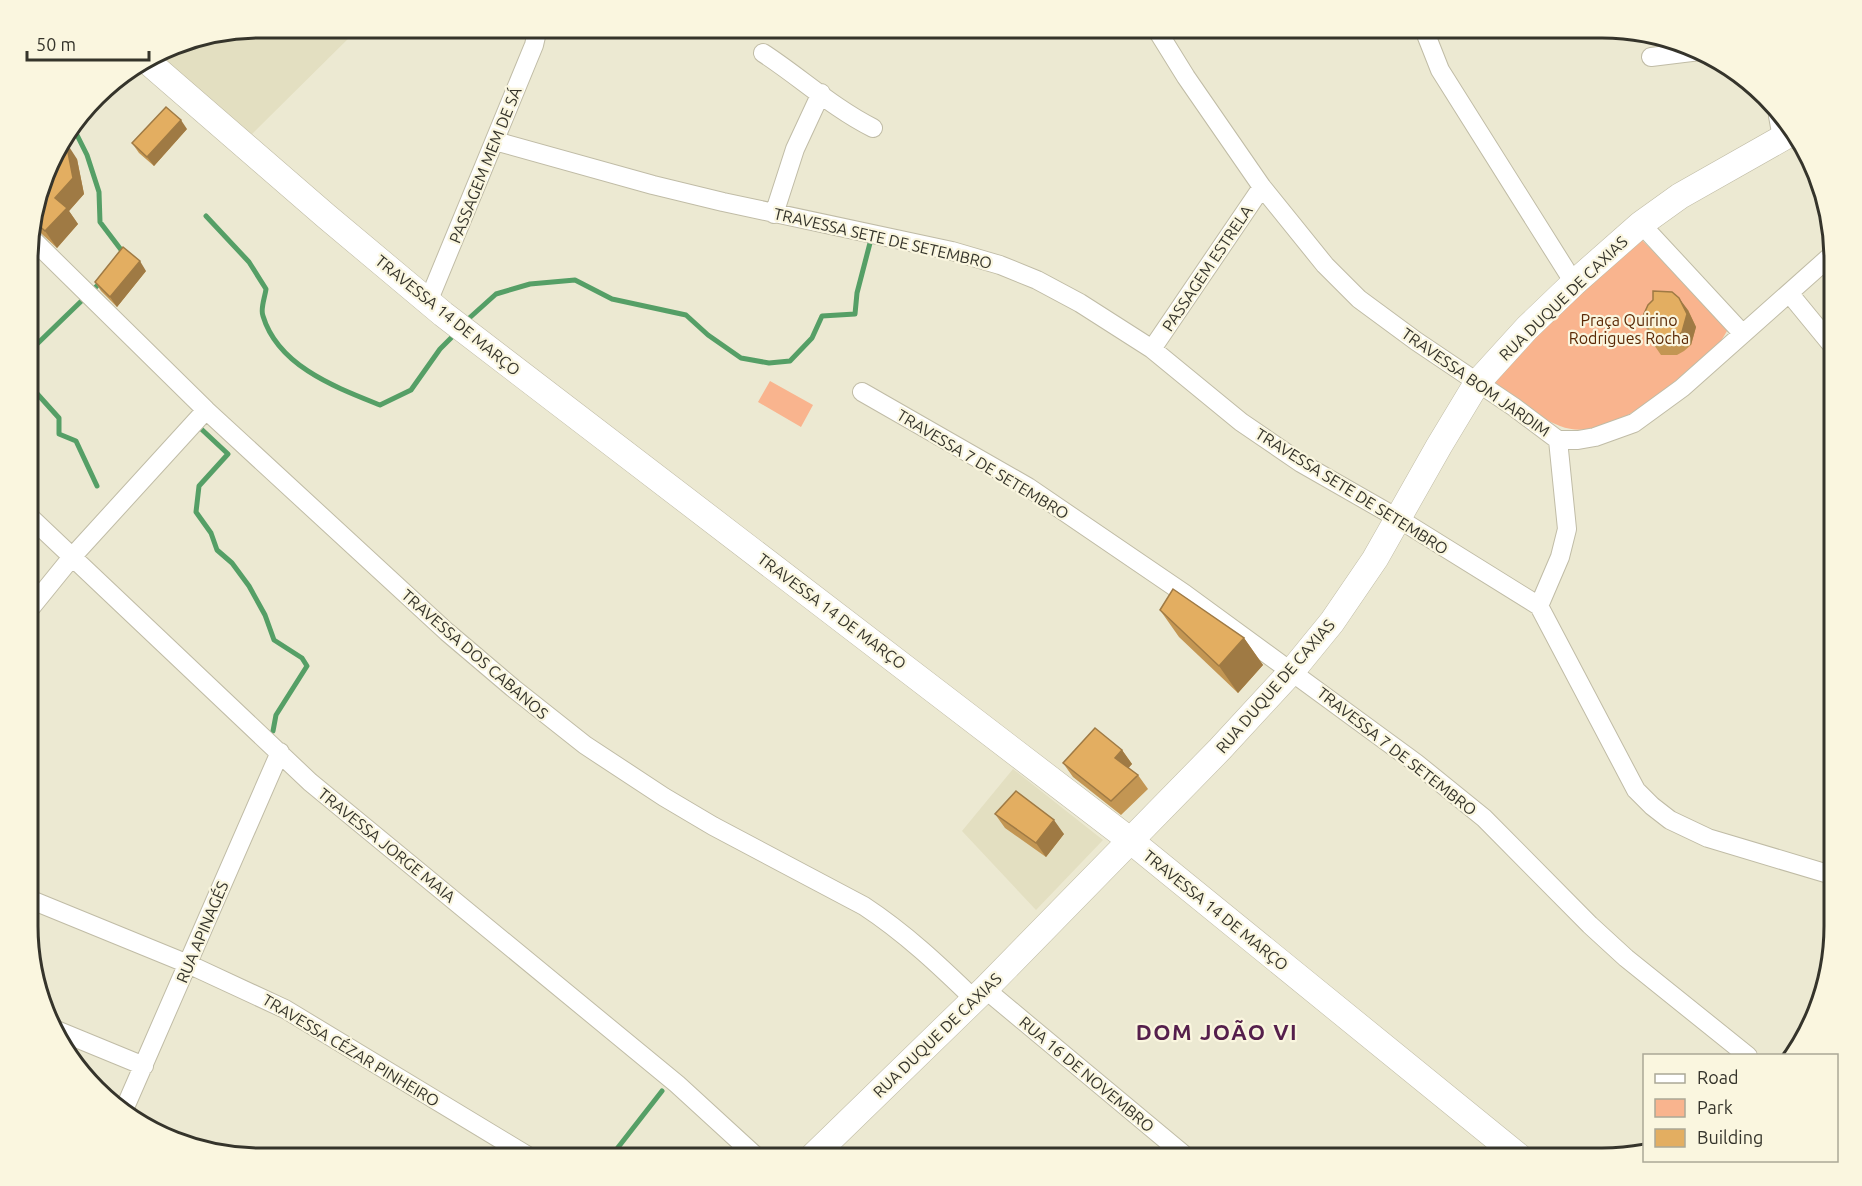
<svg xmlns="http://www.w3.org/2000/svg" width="1862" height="1186" viewBox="0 0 1862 1186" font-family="Ubuntu,sans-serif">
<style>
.built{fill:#e3dfc1}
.green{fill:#f9b48e}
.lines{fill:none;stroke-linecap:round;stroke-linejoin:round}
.stream{stroke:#559f66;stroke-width:5}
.street-casing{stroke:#c0bca6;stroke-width:20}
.secondary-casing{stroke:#c0bca6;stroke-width:27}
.street{stroke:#fff;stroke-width:18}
.secondary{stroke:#fff;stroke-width:26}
.wall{fill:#c39653}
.shaded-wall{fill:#9f7a44}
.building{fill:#e3ae61;stroke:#9f7a44;stroke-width:1.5}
.labels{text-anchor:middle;stroke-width:4.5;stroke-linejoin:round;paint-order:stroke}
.street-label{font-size:16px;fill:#35342b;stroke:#faf6df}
.park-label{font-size:16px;fill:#5b2906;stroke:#faf6df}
.district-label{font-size:22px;font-weight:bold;letter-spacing:1.5px;fill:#551f4c;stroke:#faf6df}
.rim{fill:none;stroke:#35342b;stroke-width:3}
</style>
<rect width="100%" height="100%" fill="#ece9d2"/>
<path class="built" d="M 260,27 L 360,27 L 250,136 L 156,54 L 171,45 Z
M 1013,769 L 1103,840 L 1036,910 L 962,831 Z"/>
<path class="green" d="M 1640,238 L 1725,325 L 1727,331 L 1721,341 C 1683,373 1614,447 1560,426 C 1536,417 1514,396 1494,382 L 1515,351 Z
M 770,381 L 813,405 L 801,427 L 758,402 Z"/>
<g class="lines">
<path class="stream" d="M 75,125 L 75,131 L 87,155 L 99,192 L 100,222 L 125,255
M 206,216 L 249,262 L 266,289 C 265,297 260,309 263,316 C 278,366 335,387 380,405 L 411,390 L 440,349 L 453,336
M 466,321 L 496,294 L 530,284 L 575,280 L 612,299 L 686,315 L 708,335 L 741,358 L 769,363 L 790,361 L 812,338 L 822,316 L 855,314 L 857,293 L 870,243
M 197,425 L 228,454 L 199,486 L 196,512 L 211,533 L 217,550 L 232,563 L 249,586 L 265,615 L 274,640 L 302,658 L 307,666 L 276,715 L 273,731
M 97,486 L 76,441 L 59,434 L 59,418 L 32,388 L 30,368 L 36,345 L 101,282
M 609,1159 L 662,1091"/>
<g class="street-casing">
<path id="street" d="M 1155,27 L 1186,77 L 1262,187 L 1325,265 L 1359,299 L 1416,341 L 1514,407 L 1558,440 L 1567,529 L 1560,557 L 1539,606 L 1636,790 L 1652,806 L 1670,820 L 1708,838 L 1835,876
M 1423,27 L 1440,70 L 1574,283
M 763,53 C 800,77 833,108 873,128
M 1651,57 L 1700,51
M 1778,116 L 1782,138
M 495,141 L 653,185 L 723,202 L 952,251 L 1000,265 L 1037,280 L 1080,303 L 1152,349 L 1241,422 L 1301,463 L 1399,519 L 1539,606
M 774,214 L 795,149 L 821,93
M 1641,224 L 1743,334
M 29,236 L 206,410 L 447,632 L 513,688 L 585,745 L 664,797 L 713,826 L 864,906 C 905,933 939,965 975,1000
M 1789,293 L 1835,349
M 428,302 L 534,45 L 537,32 L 536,27
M 1152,349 L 1262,187
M 862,392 L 1028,487 L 1185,594 L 1416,763 L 1484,818 L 1590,925 L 1626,958 L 1748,1056
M 1558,440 L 1578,440 L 1595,437 L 1634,423 L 1682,388 L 1835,252
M 29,516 L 310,782 L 677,1084 L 759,1159
M 29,610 L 72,557 L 206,410
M 29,899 L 188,964 L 285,1009 L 533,1159
M 985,989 L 1189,1159
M 54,1029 L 144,1066
M 123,1112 L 280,752"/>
</g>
<g class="secondary-casing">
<path id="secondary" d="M 146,60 L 326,216 L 443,314 L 1131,841 L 1522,1159
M 810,1159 L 985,989 L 1220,749 L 1292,671 L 1332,622 L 1375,559 L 1439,446 L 1477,383 L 1527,328 L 1574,283 L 1641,224 L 1680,196 L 1793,132"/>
</g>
<use href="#street" class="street"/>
<use href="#secondary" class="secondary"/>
</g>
<path class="wall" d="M 187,129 L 154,166 L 139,153 L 132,143 Z
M 51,156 L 77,159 L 84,194 L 69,211 L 78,224 L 57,248 L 31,224 Z
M 146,271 L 117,307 L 101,291 L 95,282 Z
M 1688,310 L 1696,327 L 1691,345 L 1684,351 L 1677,355 L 1661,355 L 1652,342 L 1652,335 L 1647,328 Z
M 1160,610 L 1244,638 L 1263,665 L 1238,693 L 1179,637 Z
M 1122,750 L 1132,764 L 1128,768 L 1138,775 L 1148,789 L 1121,815 L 1073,777 L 1063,763 Z
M 995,814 L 1064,834 L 1046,857 L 1005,828 Z"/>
<path class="shaded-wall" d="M 181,120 L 187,129 L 154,166 L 147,157 Z
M 66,142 L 77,159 L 84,194 L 69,211 L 78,224 L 57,248 L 45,231 L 55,198 Z
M 140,261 L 146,271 L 117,307 L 110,297 Z
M 1679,298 L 1688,310 L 1696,327 L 1691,345 L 1682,332 Z
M 29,420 L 34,427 L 29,433 Z
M 1244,638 L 1263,665 L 1238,693 L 1219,666 Z
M 1122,750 L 1132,764 L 1125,772 L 1115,758 Z
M 1054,820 L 1064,834 L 1046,857 L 1036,843 Z"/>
<path class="building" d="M 166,107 L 181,120 L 147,157 L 132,143 Z
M 64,140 L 66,142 L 73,178 L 55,198 L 67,208 L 45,231 L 32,219 L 51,156 Z
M 123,247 L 140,261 L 110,297 L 95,282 Z
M 1653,291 L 1672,292 L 1679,298 L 1687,314 L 1682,332 L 1675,338 L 1668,342 L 1652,342 L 1652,333 L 1647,328 L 1643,316 L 1648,305 L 1653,300 Z
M 1173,589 L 1244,638 L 1219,666 L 1160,610 Z
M 1095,728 L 1122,750 L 1115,758 L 1138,775 L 1111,801 L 1063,763 Z
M 1016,791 L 1054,820 L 1036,843 L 995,814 Z"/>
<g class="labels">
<g class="street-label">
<text transform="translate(485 165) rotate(-68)" y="6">PASSAGEM MEM DE SÁ</text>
<text transform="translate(883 238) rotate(13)" y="6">TRAVESSA SETE DE SETEMBRO</text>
<text transform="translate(1207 268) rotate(-56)" y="6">PASSAGEM ESTRELA</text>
<text transform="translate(1563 298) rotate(-44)" y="6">RUA DUQUE DE CAXIAS</text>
<text transform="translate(448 315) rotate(39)" y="6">TRAVESSA 14 DE MARÇO</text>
<text transform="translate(1476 382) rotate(35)" y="6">TRAVESSA BOM JARDIM</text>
<text transform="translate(983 464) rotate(31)" y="6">TRAVESSA 7 DE SETEMBRO</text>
<text transform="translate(1352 491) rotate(32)" y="6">TRAVESSA SETE DE SETEMBRO</text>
<text transform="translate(832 611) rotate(37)" y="6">TRAVESSA 14 DE MARÇO</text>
<text transform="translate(475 654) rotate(41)" y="6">TRAVESSA DOS CABANOS</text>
<text transform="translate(1275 686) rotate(-49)" y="6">RUA DUQUE DE CAXIAS</text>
<text transform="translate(1397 751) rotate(38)" y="6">TRAVESSA 7 DE SETEMBRO</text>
<text transform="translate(387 845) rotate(39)" y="6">TRAVESSA JORGE MAIA</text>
<text transform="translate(1216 910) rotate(39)" y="6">TRAVESSA 14 DE MARÇO</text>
<text transform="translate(202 932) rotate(-67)" y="6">RUA APINAGÉS</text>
<text transform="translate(937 1035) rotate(-44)" y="6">RUA DUQUE DE CAXIAS</text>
<text transform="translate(351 1050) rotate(31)" y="6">TRAVESSA CÉZAR PINHEIRO</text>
<text transform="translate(1087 1074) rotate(40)" y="6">RUA 16 DE NOVEMBRO</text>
</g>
<g class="park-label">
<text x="1629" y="326">Praça Quirino<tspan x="1629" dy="18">Rodrigues Rocha</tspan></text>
</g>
<g class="district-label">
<text x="1217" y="1040">DOM JOÃO VI</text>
</g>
</g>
<path d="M0 0H1862V1186H0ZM260 38H1602A222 222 0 0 1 1824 260V926A222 222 0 0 1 1602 1148H260A222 222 0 0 1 38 926V260A222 222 0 0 1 260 38Z" fill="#faf6df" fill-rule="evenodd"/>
<path class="rim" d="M260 38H1602A222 222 0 0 1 1824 260V926A222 222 0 0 1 1602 1148H260A222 222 0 0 1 38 926V260A222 222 0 0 1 260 38Z"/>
<rect x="1643" y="1054" width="195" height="108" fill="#faf6df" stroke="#aba897" stroke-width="1.5"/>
<rect x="1655" y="1074" width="30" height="9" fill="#ffffff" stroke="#aba897" stroke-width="1.5"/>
<text x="1697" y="1084" font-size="18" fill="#35342b">Road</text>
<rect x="1655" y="1099" width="30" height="18" fill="#f9b48e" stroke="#aba897" stroke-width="1.5"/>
<text x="1697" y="1114" font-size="18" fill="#35342b">Park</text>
<rect x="1655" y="1129" width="30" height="18" fill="#e3ae61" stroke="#aba897" stroke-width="1.5"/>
<text x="1697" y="1144" font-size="18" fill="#35342b">Building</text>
<path d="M27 51v9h122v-9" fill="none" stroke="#35342b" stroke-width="3"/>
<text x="36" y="51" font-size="18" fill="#35342b" stroke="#faf6df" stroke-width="4.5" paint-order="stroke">50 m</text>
</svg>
